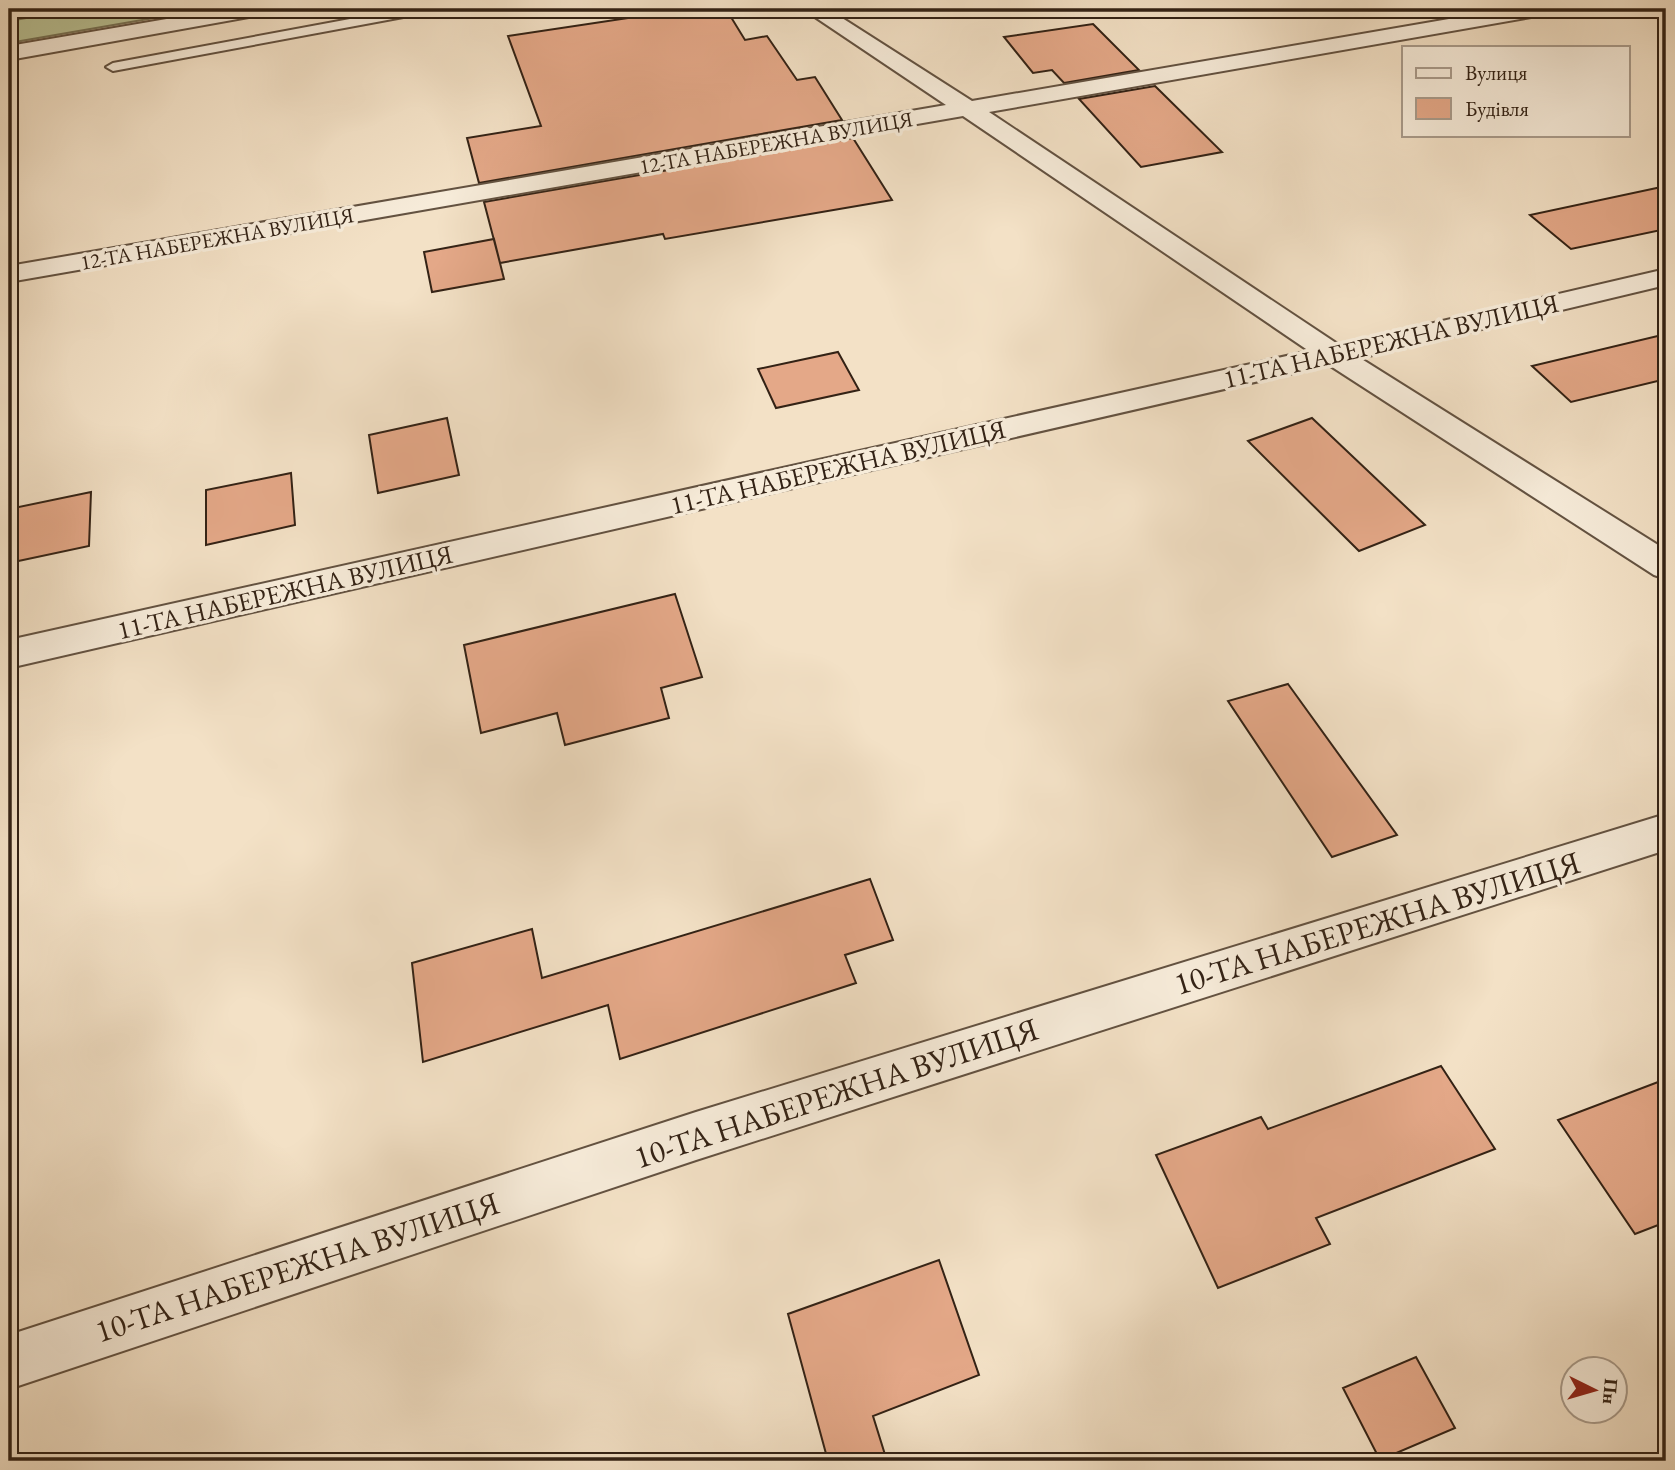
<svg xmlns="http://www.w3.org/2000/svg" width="1675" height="1470" viewBox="0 0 1675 1470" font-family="'EB Garamond',serif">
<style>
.green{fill:#bac396;stroke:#767256;stroke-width:2}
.building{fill:#e4a888;stroke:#332215;stroke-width:2}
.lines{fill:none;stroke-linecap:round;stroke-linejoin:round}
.service-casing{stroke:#635241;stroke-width:4}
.minor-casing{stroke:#635241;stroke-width:4}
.tertiary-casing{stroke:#635241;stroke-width:4}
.service{fill:#f7ecda;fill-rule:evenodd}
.minor{fill:#f7ecda;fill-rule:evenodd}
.tertiary{fill:#f7ecda;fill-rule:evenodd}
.labels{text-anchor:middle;stroke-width:7;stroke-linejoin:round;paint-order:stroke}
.far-street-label{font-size:21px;fill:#332215;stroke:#f7ecda}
.street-label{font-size:26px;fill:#332215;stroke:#f7ecda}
.near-street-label{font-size:32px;fill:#332215;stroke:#f7ecda}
</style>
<rect width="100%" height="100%" fill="#f3e1c6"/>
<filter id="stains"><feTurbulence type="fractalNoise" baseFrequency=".00286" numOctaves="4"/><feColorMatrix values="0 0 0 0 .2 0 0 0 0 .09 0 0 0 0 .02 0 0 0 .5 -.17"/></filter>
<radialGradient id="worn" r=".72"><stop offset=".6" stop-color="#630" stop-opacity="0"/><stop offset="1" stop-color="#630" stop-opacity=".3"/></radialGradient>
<path class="green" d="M 78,9 L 206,9 L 9,43 L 9,21 Z"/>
<path class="building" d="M 688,9 L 726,9 L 745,40 L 767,36 L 797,80 L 815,77 L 842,120 L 479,183 L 467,138 L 541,126 L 508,36 Z
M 1093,24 L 1139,70 L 1064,83 L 1052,70 L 1033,73 L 1004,37 Z
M 1155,86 L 1222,152 L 1141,167 L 1079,99 Z
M 853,138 L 892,200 L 665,239 L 663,234 L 500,263 L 484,202 Z
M 1666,186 L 1666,229 L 1571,249 L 1530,215 Z
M 494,239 L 504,279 L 432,292 L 424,252 Z
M 1666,334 L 1666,379 L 1571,402 L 1532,366 Z
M 838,352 L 859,390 L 776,408 L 758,369 Z
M 447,418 L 459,475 L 378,493 L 369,435 Z
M 1312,418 L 1425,525 L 1359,551 L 1248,441 Z
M 291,473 L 295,525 L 206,545 L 206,490 Z
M 91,492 L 89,546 L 9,563 L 9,509 Z
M 675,594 L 702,677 L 661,688 L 669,718 L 565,745 L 557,713 L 481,733 L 464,645 Z
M 1288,684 L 1397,835 L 1332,857 L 1228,701 Z
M 870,879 L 893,940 L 845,955 L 856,983 L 620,1059 L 608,1005 L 423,1062 L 412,963 L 532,929 L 542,978 Z
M 1441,1066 L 1495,1149 L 1316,1218 L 1330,1244 L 1218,1288 L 1156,1155 L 1261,1117 L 1268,1129 Z
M 1666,1079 L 1666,1222 L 1635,1234 L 1558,1120 Z
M 939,1260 L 979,1375 L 873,1416 L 887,1461 L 828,1461 L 788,1314 Z
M 1416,1357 L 1455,1428 L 1380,1460 L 1343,1388 Z"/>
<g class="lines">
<g class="service-casing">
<path id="service" d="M 404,9 L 432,9 L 425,13 L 113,71 L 106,67 L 113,63 Z"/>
</g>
<g class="minor-casing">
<path id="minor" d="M 803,9 L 828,9 L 972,101 L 1507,9 L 1554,9 L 1551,14 L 1543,15 L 989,112 L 1339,345 L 1666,269 L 1666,285 L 1360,358 L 1666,550 L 1666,579 L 1654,575 L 1329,365 L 9,668 L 9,640 L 1309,351 L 963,116 L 9,282 L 9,266 L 946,105 Z
M 1666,814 L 1666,850 L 696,1160 L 9,1389 L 9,1335 L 696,1112 Z"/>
</g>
<g class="tertiary-casing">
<path id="tertiary" d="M 225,9 L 271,9 L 260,15 L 9,60 L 9,46 Z"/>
</g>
<use href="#service" class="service"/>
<use href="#minor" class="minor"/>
<use href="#tertiary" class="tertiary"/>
</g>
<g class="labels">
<g class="far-street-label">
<text transform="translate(776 143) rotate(-10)" y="7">12-ТА НАБЕРЕЖНА ВУЛИЦЯ</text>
<text transform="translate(217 239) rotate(-10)" y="7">12-ТА НАБЕРЕЖНА ВУЛИЦЯ</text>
</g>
<g class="street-label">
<text transform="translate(1391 341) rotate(-13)" y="9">11-ТА НАБЕРЕЖНА ВУЛИЦЯ</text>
<text transform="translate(838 467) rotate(-13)" y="9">11-ТА НАБЕРЕЖНА ВУЛИЦЯ</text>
<text transform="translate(285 592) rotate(-13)" y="9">11-ТА НАБЕРЕЖНА ВУЛИЦЯ</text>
</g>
<g class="near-street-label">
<text transform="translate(1377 923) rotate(-17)" y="11">10-ТА НАБЕРЕЖНА ВУЛИЦЯ</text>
<text transform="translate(836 1093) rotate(-18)" y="11">10-ТА НАБЕРЕЖНА ВУЛИЦЯ</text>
<text transform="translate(297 1267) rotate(-18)" y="11">10-ТА НАБЕРЕЖНА ВУЛИЦЯ</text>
</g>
</g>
<rect width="1675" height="1470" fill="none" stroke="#f3e1c6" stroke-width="35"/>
<rect x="10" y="10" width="1654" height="1449" fill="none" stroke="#332215" stroke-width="3.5"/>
<rect x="18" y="18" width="1640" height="1435" fill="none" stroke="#332215" stroke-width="2"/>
<rect x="1402" y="46" width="228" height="91" fill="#f7ecda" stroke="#a99b8b" stroke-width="2"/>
<rect x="1416" y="68" width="35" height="10" fill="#f7ecda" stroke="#a99b8b" stroke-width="2"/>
<text x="1465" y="80" font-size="21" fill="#332215">Вулиця</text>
<rect x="1416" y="98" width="35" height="21" fill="#e4a888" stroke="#a99b8b" stroke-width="2"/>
<text x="1465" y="116" font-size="21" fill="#332215">Будівля</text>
<g transform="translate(1594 1390) rotate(95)"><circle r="33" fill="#f7ecda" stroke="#a99b8b" stroke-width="2"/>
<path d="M0-5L12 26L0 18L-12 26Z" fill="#8f2418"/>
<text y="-10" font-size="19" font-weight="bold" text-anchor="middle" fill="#332215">Пн</text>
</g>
<rect width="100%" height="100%" filter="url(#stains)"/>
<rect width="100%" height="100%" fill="url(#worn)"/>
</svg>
